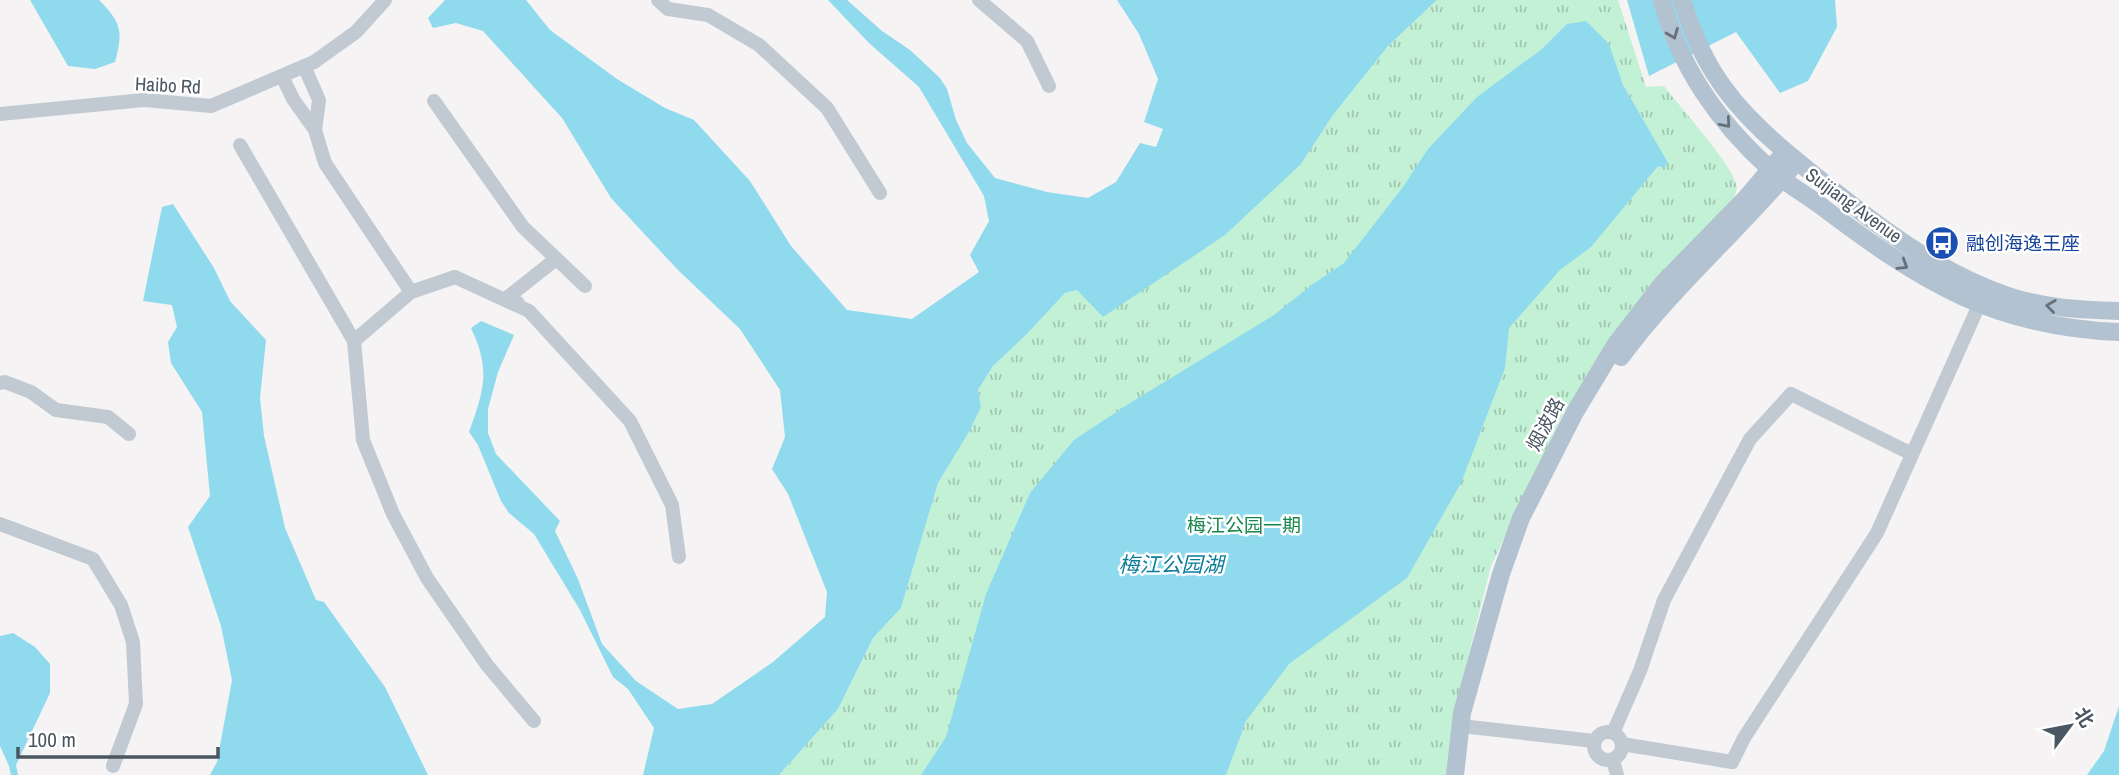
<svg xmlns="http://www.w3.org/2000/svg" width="2119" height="775" viewBox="0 0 2119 775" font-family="'Archivo Narrow','Noto Sans SC',sans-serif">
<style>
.park{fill:url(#park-tufts)}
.water{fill:#90daee}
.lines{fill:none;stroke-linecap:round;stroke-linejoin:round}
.minor{stroke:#c1cad2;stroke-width:14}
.major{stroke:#b3c2d1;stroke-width:18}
.oneway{stroke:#64717d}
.labels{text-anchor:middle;stroke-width:5;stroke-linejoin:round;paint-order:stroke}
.street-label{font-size:19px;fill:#4a5661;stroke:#fff}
.transit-label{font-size:19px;fill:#164399;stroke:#fff;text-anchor:start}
.park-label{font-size:19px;fill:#17864f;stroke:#fff}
.water-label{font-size:21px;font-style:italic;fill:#0c7c9b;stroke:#fff}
</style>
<defs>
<pattern id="park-tufts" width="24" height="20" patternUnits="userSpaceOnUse" patternTransform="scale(1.75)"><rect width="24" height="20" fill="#c3f1d5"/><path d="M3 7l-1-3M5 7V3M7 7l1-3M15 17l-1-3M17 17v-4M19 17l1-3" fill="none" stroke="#a0c6b0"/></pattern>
</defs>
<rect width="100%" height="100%" fill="#f5f3f3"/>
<path class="park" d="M 1437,0 L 1618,0 L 1646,87 L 1664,86 C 1679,106 1732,164 1736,184 C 1739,194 1731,201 1726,209 L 1652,286 L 1564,412 L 1491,566 L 1458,697 L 1448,775 L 779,775 L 838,709 L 873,638 L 901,608 L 938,483 L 981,407 L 978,390 L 993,366 L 1027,334 L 1065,293 L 1077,290 L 1301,164 L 1333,115 L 1388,46 Z"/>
<path class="water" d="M 30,0 L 99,0 C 122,23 123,32 115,62 L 95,69 L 68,66 Z
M 445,0 L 526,0 L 550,30 L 617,79 L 665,108 L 694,120 L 750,181 L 791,246 L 847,310 L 912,319 L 979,272 L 970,255 L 989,221 L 984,196 L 919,87 L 869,43 L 828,0 L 847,0 L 882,31 L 910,50 L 940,78 L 947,89 L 956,120 L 967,143 L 995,178 L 1047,192 L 1088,198 L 1116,182 L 1140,143 L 1156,147 L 1163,129 L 1144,122 L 1158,79 L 1139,34 L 1117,0 L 1437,0 L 1388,46 L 1333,115 L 1301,164 L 1225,235 L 1103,317 L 1077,290 L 1065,293 L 1027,334 L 993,366 L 978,390 L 981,407 L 970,430 L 938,483 L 901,608 L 873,638 L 838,709 L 779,775 L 643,775 L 654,728 L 628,689 L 613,677 L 580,610 L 534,534 L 509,513 L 501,501 L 478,445 L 469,432 C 484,390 491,370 471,328 L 481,321 L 514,335 L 498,372 L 488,409 L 488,433 L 496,454 L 560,521 L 555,531 L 578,579 L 602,644 L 636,681 L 678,709 L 712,704 L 773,662 L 825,617 L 827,592 L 788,494 L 772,469 L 785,437 L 780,390 L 740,329 L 677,269 L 611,198 L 562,118 L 483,31 L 456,23 L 433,28 L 428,18 Z
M 1627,0 L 1835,0 L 1837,27 L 1808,81 L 1780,93 L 1736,32 L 1649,76 Z
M 1586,21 L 1609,44 L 1623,85 L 1667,161 L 1665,168 L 1658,166 L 1591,247 L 1560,270 L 1509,328 L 1505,368 L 1461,483 L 1407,578 L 1289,664 L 1246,721 L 1226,775 L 921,775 L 946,737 L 986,594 L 1030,493 L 1074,440 L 1130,403 L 1274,315 L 1313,284 L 1344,263 L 1403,187 L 1428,149 L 1477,97 L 1542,49 L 1567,24 Z
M 173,204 L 214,268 L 230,301 L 266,340 L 260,398 L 264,436 L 285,528 L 316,600 L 324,602 L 385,687 L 428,775 L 210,775 L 217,762 L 232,680 L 221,626 L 188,527 L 210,496 L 202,412 L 171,363 L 168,342 L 177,327 L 172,305 L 143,301 L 162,207 Z
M 13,633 L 35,647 L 50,664 L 50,693 L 16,765 L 18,775 L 11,775 L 9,766 L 0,746 L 0,636 Z
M 2119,706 L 2119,775 L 2087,775 L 2104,751 Z"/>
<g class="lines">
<path class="minor" d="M 658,0 L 668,9 L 708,15 L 759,45 L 827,108 L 880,193
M 979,0 L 1027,41 L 1049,86
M 304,66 L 319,100 L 315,130 L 325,163 L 411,292 L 455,277 L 529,311 L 630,421 L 672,505 L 679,557
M 282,76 L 293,99 L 315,130
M 434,101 L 523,227 L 585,286
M 0,114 L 144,100 L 211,106 L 314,62 L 356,32 L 385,0
M 240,145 L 354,341
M 411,292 L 354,341 L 363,440 L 393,514 L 427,578 L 487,665 L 534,721
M 518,303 L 508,297 L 556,259
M 0,383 L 5,382 L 31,392 L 56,410 L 108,417 L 129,434
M 0,524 L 93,559 L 121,605 L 133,642 L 136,704 L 113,766
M 1470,727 L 1594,741
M1594 746a14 14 0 1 1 28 0a14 14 0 1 1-28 0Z
M 1613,733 L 1640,671 L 1664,600 L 1750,439 L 1791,394 L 1912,454
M 1622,744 L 1732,762 L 1744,738 L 1877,533 L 1979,305
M 1613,760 L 1617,775"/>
<path class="major" d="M 1662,0 C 1679,66 1719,123 1769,168 C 1786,184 1807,195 1825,209 C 1922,282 1994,327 2119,332
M 1682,0 C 1690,25 1700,51 1714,73 C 1741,117 1783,150 1823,182 C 1880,228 1938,272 2008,296 C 2044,308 2081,310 2119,311
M 1621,357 C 1673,286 1741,229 1797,161
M 1455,775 L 1462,713 L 1501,574 L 1521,518 L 1575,412 L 1616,344 L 1663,283 L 1746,198 L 1785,152"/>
</g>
<defs><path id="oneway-chevron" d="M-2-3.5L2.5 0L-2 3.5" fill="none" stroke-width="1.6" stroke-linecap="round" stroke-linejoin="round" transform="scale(1.75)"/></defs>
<g class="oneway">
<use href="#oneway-chevron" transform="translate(1673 34) rotate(68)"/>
<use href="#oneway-chevron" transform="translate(1726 123) rotate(49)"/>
<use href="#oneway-chevron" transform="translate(1903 265) rotate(32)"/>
<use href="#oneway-chevron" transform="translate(2051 306) rotate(-172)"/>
</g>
<defs>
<g id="bus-disc" transform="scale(1.75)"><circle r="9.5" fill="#1a4fb4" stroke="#fff"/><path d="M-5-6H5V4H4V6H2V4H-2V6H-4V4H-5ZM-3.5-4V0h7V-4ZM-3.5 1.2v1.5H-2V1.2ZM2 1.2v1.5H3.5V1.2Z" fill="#fff"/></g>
</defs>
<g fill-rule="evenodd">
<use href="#bus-disc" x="1942" y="243"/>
</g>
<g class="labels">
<g class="street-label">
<text transform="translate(168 85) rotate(3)" y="7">Haibo Rd</text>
<text transform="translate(1854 205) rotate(36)" y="7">Suijiang Avenue</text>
<text transform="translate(1545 424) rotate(-62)" y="7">烟波路</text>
</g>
<g class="transit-label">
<text x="1966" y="250">融创海逸王座</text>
</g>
<g class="park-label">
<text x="1244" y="532">梅江公园一期</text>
</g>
<g class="water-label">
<text x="1171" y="572">梅江公园湖</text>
</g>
</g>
<g transform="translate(2070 726) rotate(58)" stroke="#ffffff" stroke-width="5" paint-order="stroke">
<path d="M0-5L12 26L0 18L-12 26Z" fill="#4a5661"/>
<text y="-10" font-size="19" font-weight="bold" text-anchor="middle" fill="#4a5661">北</text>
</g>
<path d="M18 747v10h200v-10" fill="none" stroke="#4a5661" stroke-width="3.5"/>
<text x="28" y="747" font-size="21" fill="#4a5661" stroke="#ffffff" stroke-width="5" paint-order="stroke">100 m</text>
</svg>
